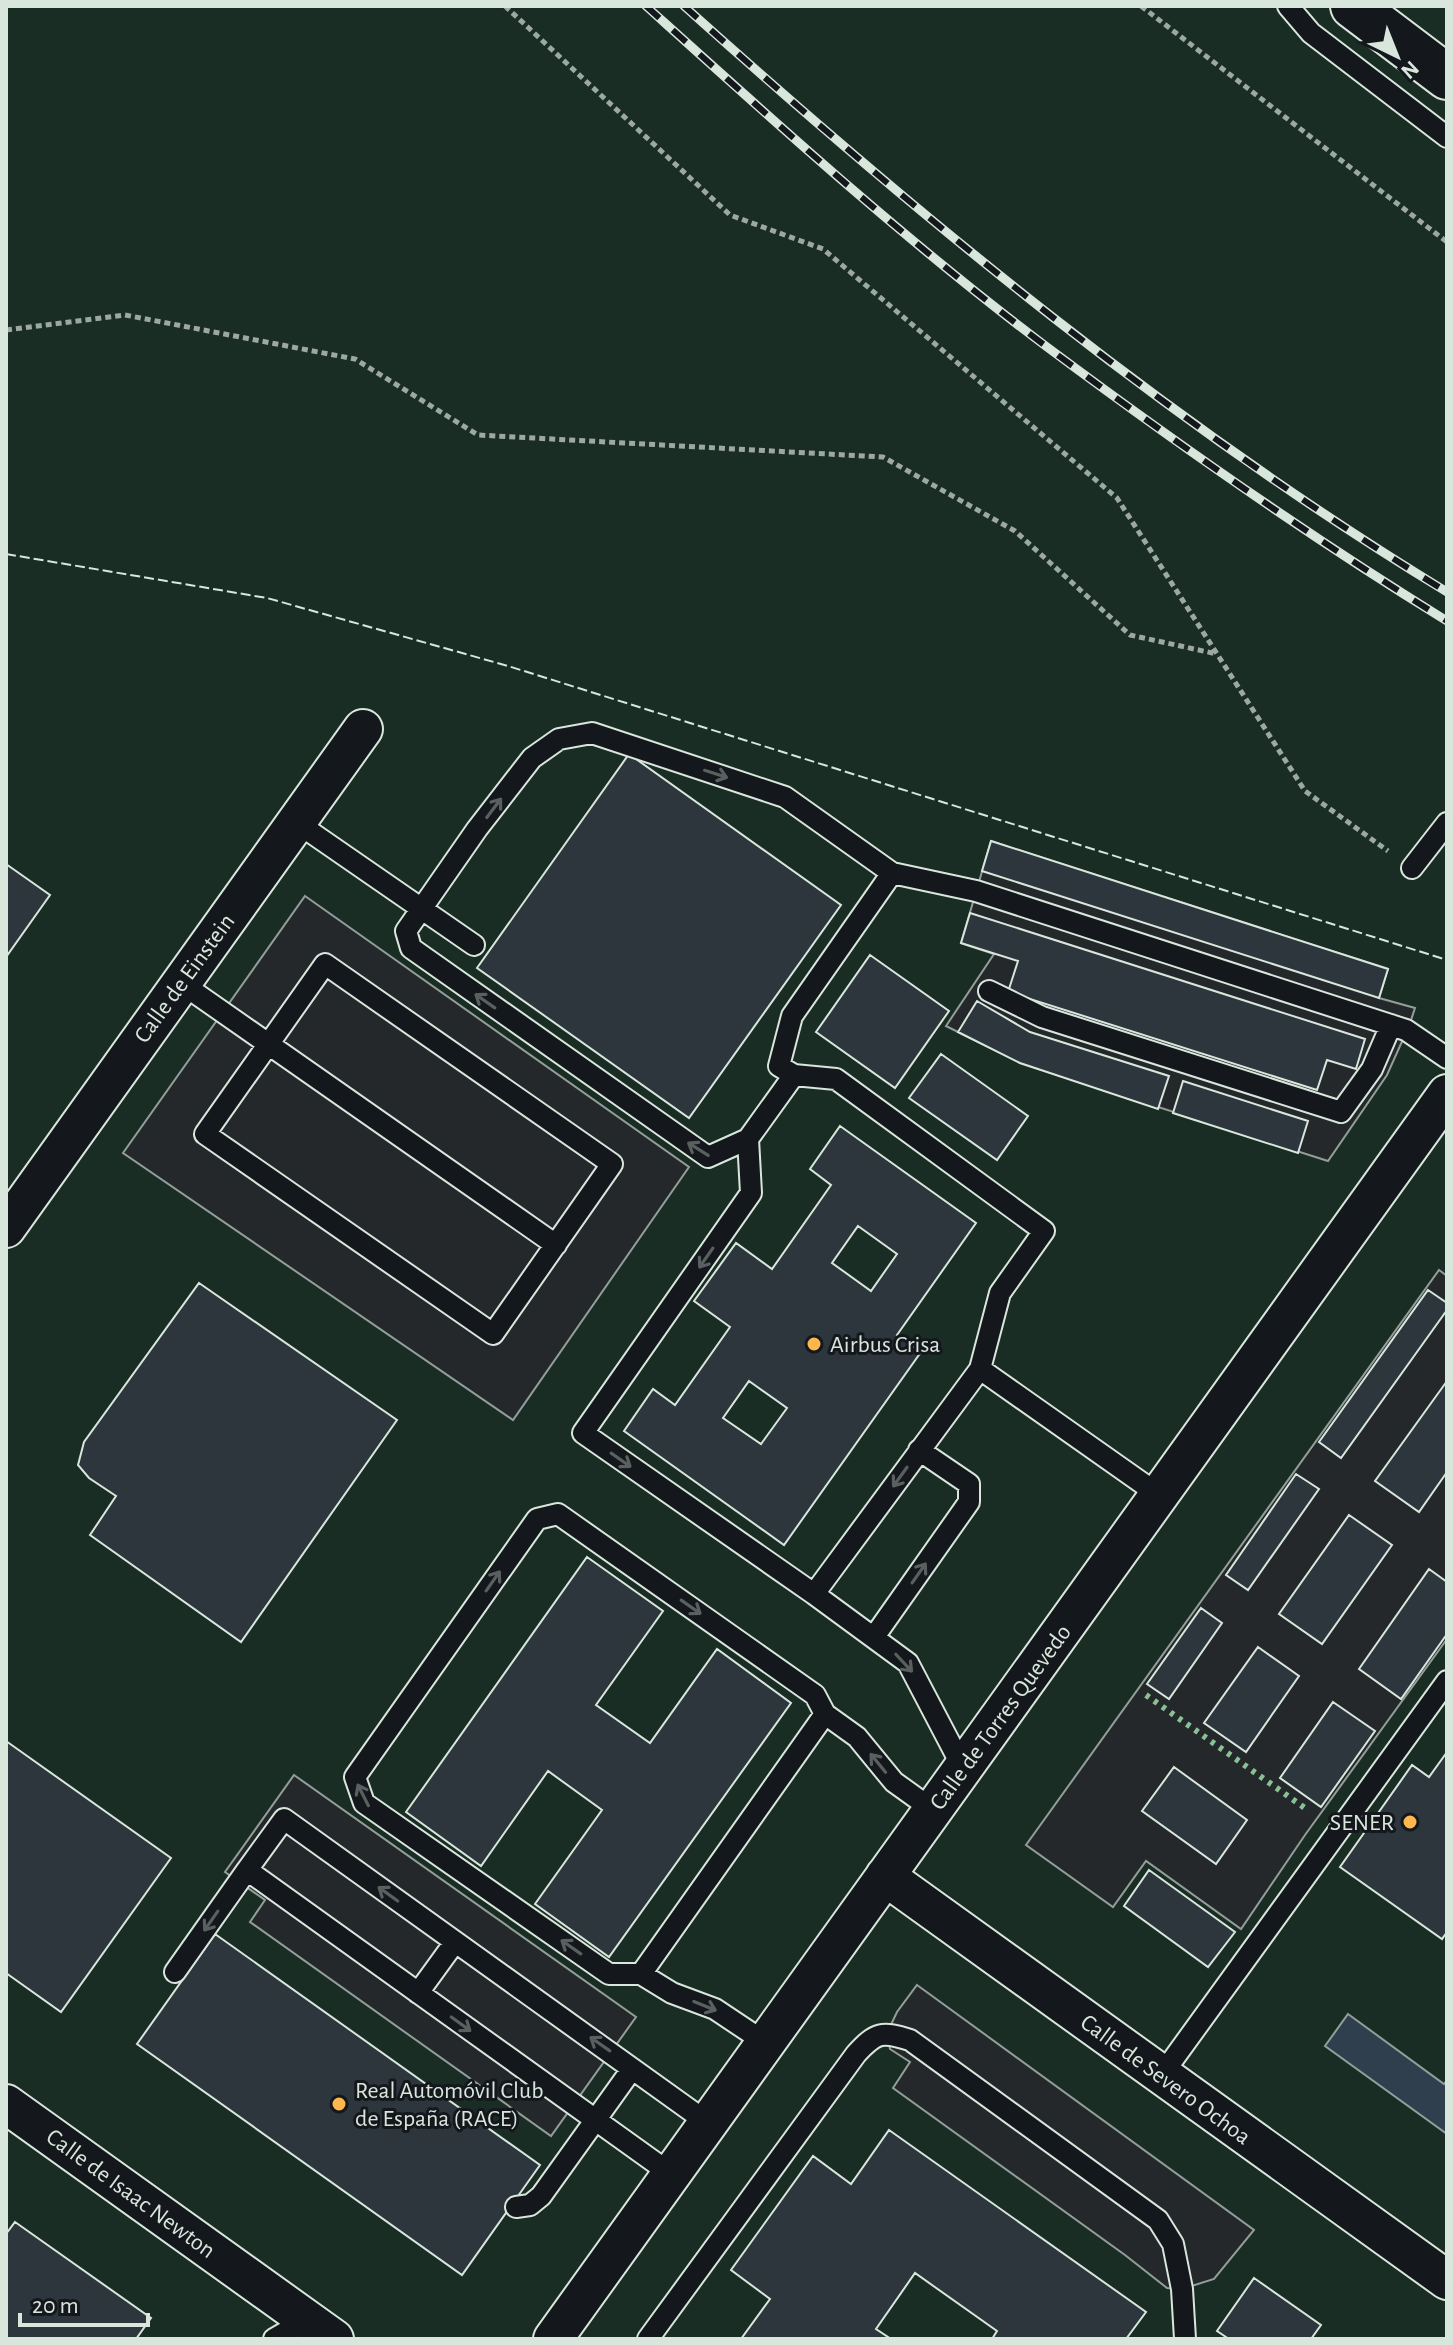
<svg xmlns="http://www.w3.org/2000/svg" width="1453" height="2345" viewBox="0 0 1453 2345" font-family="'Alegreya Sans',sans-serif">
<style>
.green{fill:#1a2d24;stroke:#939e99;stroke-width:2}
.parking{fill:#24282b;stroke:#939e99;stroke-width:2}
.water{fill:#2f3f4d;stroke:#939e99;stroke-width:2}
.building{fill:#2c363c;stroke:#d8e6dc;stroke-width:2;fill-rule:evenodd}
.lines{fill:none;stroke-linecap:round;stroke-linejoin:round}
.lane-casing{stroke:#d8e6dc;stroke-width:24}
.street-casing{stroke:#d8e6dc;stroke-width:42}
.highway-casing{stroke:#d8e6dc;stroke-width:48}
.path{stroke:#9da8a2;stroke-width:5;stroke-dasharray:6 4;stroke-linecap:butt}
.lane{stroke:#14181c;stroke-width:20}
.street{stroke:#14181c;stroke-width:38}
.highway{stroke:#14181c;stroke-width:44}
.rail-casing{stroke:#d8e6dc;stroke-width:9}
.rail{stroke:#14181c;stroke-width:6;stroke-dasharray:18;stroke-linecap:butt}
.hedge{stroke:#8ac095;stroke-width:6;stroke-dasharray:4 6;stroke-linecap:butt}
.fence{stroke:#d8e6dc;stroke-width:2;stroke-dasharray:10 4;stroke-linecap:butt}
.oneway{stroke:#59605f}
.poi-dot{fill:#ffb74d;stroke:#14181c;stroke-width:3}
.labels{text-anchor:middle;stroke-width:6;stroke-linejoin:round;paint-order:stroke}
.street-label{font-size:24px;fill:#d8e6dc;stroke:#14181c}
.poi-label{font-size:24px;fill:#d8e6dc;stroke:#14181c;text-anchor:start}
</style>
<rect width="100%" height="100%" fill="#14181c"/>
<path class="green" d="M 6,6 L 1447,6 L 1447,2339 L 6,2339 Z"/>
<path class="parking" d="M 991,841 L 1388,969 L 1379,998 L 1415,1008 L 1409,1026 L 1387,1075 L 1328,1161 L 1020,1063 L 946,1026 L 994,954 L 961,943 Z
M 305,896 L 689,1167 L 513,1420 L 123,1153 Z
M 1439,1270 L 1447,1276 L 1447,1639 L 1305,1835 L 1241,1929 L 1146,1861 L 1113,1907 L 1026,1845 Z
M 294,1775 L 636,2017 L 551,2136 L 250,1922 L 265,1900 L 225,1872 Z
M 917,1985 L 1254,2230 L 1214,2279 L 1182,2289 L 1167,2288 L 1125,2255 L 893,2088 L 910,2062 L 890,2049 L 887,2033 L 897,2012 Z"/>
<path class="water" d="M 1348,2014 L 1444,2084 L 1447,2080 L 1447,2134 L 1325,2046 Z"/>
<path class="building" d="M 629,754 L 841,905 L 689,1118 L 477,968 Z
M 991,841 L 1388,969 L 1379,998 L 982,871 Z
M 6,864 L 50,895 L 6,957 Z
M 970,913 L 1365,1039 L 1356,1069 L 1327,1060 L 1317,1090 L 1008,992 L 1018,961 L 961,943 Z
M 870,955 L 949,1011 L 895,1088 L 816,1032 Z
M 977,1001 L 1030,1032 L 1169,1076 L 1158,1109 L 1020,1063 L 958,1032 Z
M 941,1054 L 1028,1116 L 997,1160 L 909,1098 Z
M 1183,1081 L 1308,1121 L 1298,1153 L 1173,1113 Z
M 840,1126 L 976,1223 L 897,1335 L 921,1352 L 784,1545 L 624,1431 L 653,1389 L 675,1405 L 730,1327 L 694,1301 L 736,1243 L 772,1269 L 831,1185 L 810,1169 ZM 858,1226 L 897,1254 L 871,1291 L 832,1263 ZM 749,1381 L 787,1408 L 761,1444 L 723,1418 Z
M 199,1283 L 397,1420 L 241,1642 L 90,1535 L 116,1496 L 89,1478 L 78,1465 L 84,1442 Z
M 1428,1290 L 1447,1303 L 1447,1310 L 1341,1458 L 1319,1442 Z
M 1447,1381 L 1447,1472 L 1419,1512 L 1375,1481 Z
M 1296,1474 L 1319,1489 L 1248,1590 L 1226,1575 Z
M 1349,1515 L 1392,1545 L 1322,1644 L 1279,1614 Z
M 587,1557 L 663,1611 L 596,1705 L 650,1743 L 717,1649 L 791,1703 L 609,1957 L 535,1904 L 602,1810 L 548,1771 L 481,1866 L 406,1812 Z
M 1429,1569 L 1447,1582 L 1447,1634 L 1401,1699 L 1359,1669 Z
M 1201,1608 L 1222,1623 L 1169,1699 L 1147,1684 Z
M 1258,1647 L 1299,1676 L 1246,1752 L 1204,1723 Z
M 1333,1702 L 1375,1731 L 1321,1807 L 1280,1778 Z
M 6,1741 L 171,1858 L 61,2012 L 6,1973 Z
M 1447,1752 L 1447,1932 L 1442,1939 L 1340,1867 L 1412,1765 L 1429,1777 Z
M 1174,1767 L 1247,1820 L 1216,1864 L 1142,1811 Z
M 1149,1870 L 1235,1932 L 1208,1967 L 1124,1906 Z
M 215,1934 L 540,2165 L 462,2275 L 137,2044 Z
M 889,2130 L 1146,2312 L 1126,2339 L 992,2339 L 997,2331 L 915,2273 L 876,2329 L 891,2339 L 741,2339 L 770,2299 L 731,2270 L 813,2156 L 851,2184 Z
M 15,2222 L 151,2318 L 136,2339 L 6,2339 L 6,2234 Z
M 1254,2278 L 1321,2325 L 1311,2339 L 1229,2339 L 1217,2331 Z"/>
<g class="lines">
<g class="lane-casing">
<path id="lane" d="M 1288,6 L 1311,33 L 1447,137
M 296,822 L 474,945
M 1412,868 L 1447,823
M 325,964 L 612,1164 L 493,1334 L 205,1134 Z
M 181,983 L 556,1245
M 989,991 L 1042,1017 L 1341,1112 L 1372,1069 L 1391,1025
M 794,1075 L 748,1139 L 708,1157 L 411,948 L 406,931 L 477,829 L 532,758 L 559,739 L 592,733 L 785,797 L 892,873
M 748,1139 L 751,1193 L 583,1433 L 814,1594
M 1159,1495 L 980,1369 L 1000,1293 L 1044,1231 L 836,1079 L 794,1075 L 779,1066 L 792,1016 L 892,873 L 976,891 L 1406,1030 L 1447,1058
M 874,1637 L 969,1502 L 969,1484 L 919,1450
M 963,1768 L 908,1663 L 814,1594 L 980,1369
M 175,1972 L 247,1870
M 641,1974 L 825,1714
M 418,1993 L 455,1942
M 766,2043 L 715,2009 L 672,1993 L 641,1974 L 609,1974 L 364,1803 L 355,1777 L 537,1519 L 558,1514 L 815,1695 L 825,1714 L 857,1737 L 894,1782 L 933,1810
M 1161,2076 L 1447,1681
M 671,2174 L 247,1870 L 284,1819 L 708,2123
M 516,2207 L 530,2205 L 541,2196 L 632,2069
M 274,2339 L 307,2320
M 648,2339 L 856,2054 C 876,2032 882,2031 910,2040 L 1158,2220 L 1173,2244 L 1182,2289 L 1185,2339"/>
</g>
<g class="street-casing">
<path id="street" d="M 6,1228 L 363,729
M 885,1876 L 1447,2280
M 6,2104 L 334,2339
M 553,2339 L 1447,1094"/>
</g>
<g class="highway-casing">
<path id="highway" d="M 1353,6 L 1447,77"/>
</g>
<path class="path" d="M 505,6 L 730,215 L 823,249 L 1117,498 L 1305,791 L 1388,851
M 1141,6 L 1447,242
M 6,330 L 125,315 L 355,359 L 478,435 L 883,457 L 1015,531 L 1130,635 L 1217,654"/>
<use href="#lane" class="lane"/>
<use href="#street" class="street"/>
<use href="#highway" class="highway"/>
<g class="rail-casing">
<path id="rail" d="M 646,6 C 776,123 907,242 1047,347 C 1177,444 1309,536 1447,621
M 684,6 C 923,220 1172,425 1447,592"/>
</g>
<use href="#rail" class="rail"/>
<path class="hedge" d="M 1146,1695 L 1309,1811"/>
<path class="fence" d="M 6,554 L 267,598 L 508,666 L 1447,960"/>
</g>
<defs><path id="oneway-shaft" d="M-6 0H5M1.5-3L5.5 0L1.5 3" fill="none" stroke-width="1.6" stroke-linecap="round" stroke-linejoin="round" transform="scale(2)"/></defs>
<g class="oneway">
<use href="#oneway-shaft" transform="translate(716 774) rotate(18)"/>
<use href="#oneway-shaft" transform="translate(494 808) rotate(-53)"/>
<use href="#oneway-shaft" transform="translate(485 1001) rotate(-145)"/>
<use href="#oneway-shaft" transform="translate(698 1149) rotate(-148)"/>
<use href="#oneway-shaft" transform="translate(706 1258) rotate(125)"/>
<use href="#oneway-shaft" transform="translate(621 1460) rotate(35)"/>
<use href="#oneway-shaft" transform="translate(900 1477) rotate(126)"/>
<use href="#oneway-shaft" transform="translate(919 1573) rotate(-55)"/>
<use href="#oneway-shaft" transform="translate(493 1581) rotate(-55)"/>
<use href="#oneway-shaft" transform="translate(691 1607) rotate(35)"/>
<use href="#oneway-shaft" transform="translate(904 1663) rotate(47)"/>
<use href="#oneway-shaft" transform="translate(878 1763) rotate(-129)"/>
<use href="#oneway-shaft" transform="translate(363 1795) rotate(-117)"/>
<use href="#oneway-shaft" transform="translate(388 1894) rotate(-144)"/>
<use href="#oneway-shaft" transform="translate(211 1921) rotate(125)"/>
<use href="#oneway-shaft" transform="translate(571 1947) rotate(-145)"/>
<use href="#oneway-shaft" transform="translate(705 2006) rotate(22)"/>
<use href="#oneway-shaft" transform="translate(461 2024) rotate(36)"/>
<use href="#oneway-shaft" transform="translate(600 2044) rotate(-145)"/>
</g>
<g class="poi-dot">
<circle cx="814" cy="1344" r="8"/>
<circle cx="1410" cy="1822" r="8"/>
<circle cx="339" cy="2104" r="8"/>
</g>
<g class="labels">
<g class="street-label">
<text transform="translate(184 978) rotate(-54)" y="8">Calle de Einstein</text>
<text transform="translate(1000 1717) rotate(-54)" y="8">Calle de Torres Quevedo</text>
<text transform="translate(1166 2079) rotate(36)" y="8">Calle de Severo Ochoa</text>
<text transform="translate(131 2193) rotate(36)" y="8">Calle de Isaac Newton</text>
</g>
<g class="poi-label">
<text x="830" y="1352">Airbus Crisa</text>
<text x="1394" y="1830" text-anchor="end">SENER</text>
<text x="355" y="2098">Real Automóvil Club<tspan x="355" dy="28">de España (RACE)</tspan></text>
</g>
</g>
<rect width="1453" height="2345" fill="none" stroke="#d8e6dc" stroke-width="16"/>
<g transform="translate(1397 56) rotate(137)" stroke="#14181c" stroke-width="6" paint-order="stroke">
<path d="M0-6L14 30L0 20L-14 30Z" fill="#d8e6dc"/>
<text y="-12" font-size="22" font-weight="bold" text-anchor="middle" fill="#d8e6dc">N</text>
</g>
<path d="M20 2313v12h128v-12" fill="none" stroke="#d8e6dc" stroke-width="4"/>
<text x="32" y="2313" font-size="24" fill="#d8e6dc" stroke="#14181c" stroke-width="6" paint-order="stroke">20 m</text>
</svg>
